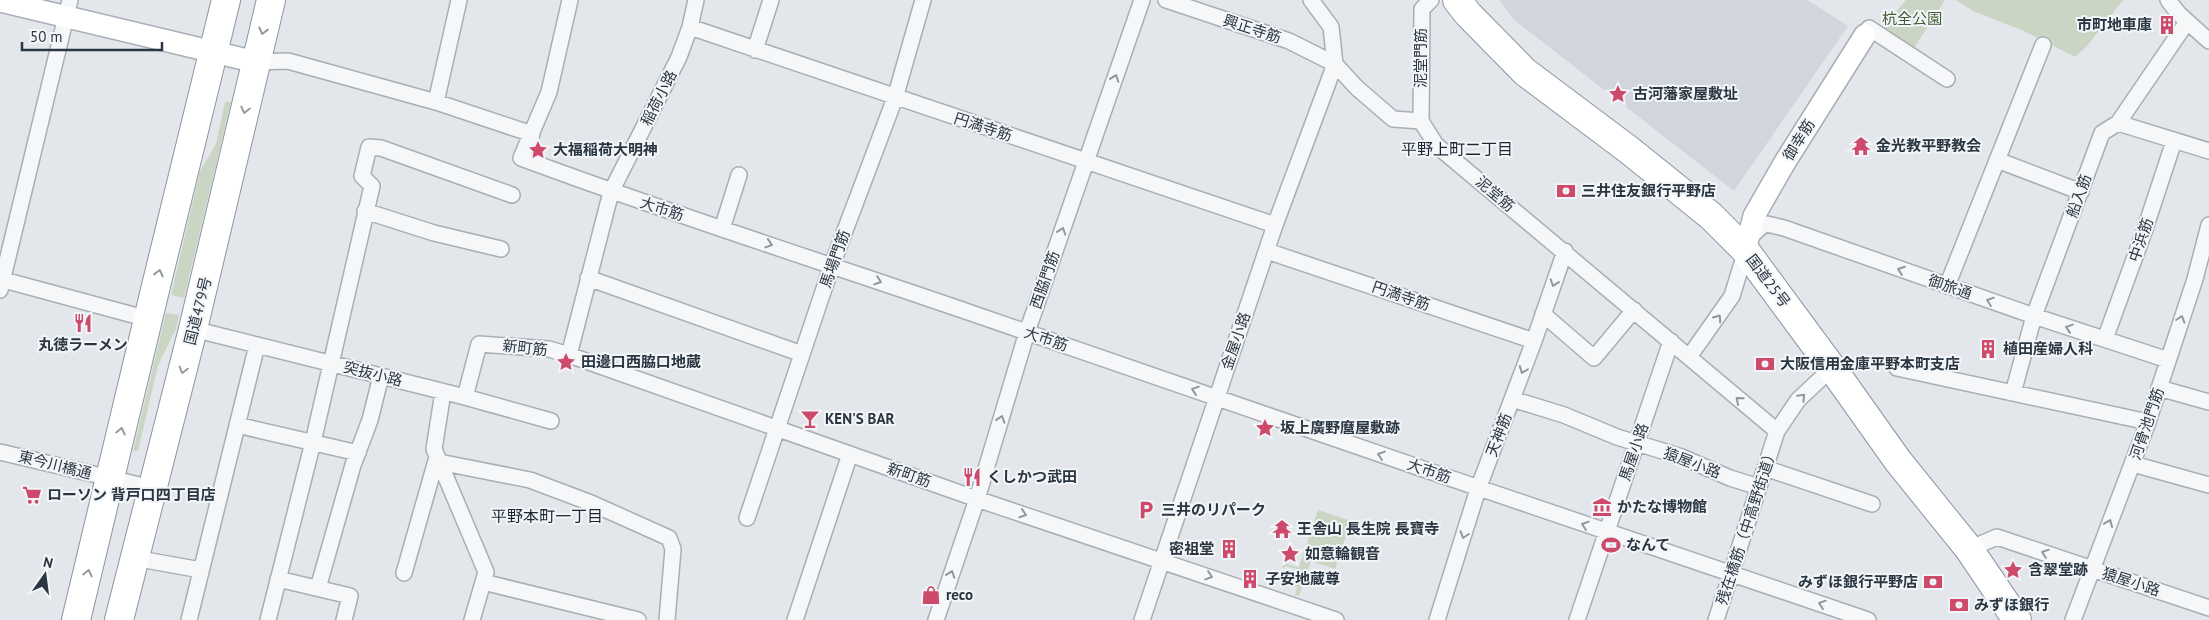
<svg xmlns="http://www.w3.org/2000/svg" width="2209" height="620" viewBox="0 0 2209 620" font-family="'PT Sans','Noto Sans JP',sans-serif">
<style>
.built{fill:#d1d6dd}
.green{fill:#cad5c4}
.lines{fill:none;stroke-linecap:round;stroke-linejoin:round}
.street-casing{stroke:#a8aeb5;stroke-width:18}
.secondary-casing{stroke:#a8aeb5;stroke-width:24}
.highway-casing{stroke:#8a96a2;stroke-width:30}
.street{stroke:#f6f7f9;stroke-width:15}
.secondary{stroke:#fff;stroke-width:21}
.highway{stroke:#fff;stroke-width:28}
.oneway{stroke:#959aa1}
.oneway2{stroke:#90969e}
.labels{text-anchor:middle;stroke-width:4;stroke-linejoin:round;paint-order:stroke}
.park-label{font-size:15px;fill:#435f38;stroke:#f3f6f8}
.poi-label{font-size:15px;font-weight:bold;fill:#2b3643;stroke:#f3f6f8;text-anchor:start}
.street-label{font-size:15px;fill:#2b3643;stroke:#f3f6f8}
.neighbourhood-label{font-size:16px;fill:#1d2734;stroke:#f3f6f8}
</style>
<rect width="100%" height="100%" fill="#e3e7eb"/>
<path class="built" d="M 1499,0 L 1807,0 L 1848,26 L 1734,191 L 1513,19 Z"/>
<path class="green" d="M 1906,0 L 1945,0 L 1914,48 L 1884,27 Z
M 1956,0 L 2123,0 L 2087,46 L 2075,57 L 2024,31 L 1973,11 Z
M 225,102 L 231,102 L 184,298 L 171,295 L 200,171 L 216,144 Z
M 166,313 L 179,315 L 176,329 L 158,365 L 138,451 L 133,451 Z
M 1318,510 L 1351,521 L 1335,569 L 1311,561 L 1299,596 L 1295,595 L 1297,587 L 1273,580 L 1276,573 L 1282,579 L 1297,583 L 1301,570 L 1285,566 L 1284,569 L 1282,566 L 1286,564 L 1302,568 L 1299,567 Z"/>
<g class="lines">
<g class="street-casing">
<path id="street" d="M 570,0 L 549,92 L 521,158 C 671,214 823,262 974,314 C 1272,417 1569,520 1868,620
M 1166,0 L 1289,41 L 1335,64
M 1311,0 L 1331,27 L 1335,64 L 1357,88 L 1393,119 L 1421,121
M 2168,0 L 2179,14 L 2209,41
M 690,27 L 1275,225
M 1869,28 L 1947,79
M 755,50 L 771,0
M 256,62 L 288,61 L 436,102 L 532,134
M 436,102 L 459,0
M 1421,121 L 1436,145 L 1777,431
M 1421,121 L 1422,9 L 1431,0
M 2118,123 L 2209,151
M 1997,160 L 2081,192
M 365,211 L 434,233 L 501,249
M 722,229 L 739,175
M 1267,251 L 1534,341
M 588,278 L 802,354
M 0,279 L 148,319
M 1947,286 L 2043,45
M 0,290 L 70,0
M 1543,314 L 1594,358 L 1634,310
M 193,329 L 465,397 L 551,421
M 2105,339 L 2144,232 L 2174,141
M 569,355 L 611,192 L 679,57 L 690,27 L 696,0
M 1689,357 L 1732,296 L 1750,237 L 1762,226 L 1767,224 L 1784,228 L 2034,316 L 2168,360
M 1897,368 L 2148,422
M 2159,388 L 2209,402
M 443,392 L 434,449 L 486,572 L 472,620
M 2013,393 L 2034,316 L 2102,133 L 2118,123 L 2187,22
M 465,397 L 479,344 L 549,349 L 569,355 L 977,499 L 1336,620
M 1512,399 L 1564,415 L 1617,437 L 1682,457 L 1730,478 L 1759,487
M 237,425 L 358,453
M 0,452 L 152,488
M 439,462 L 530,480 L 591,503 L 669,538 L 673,549 L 667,620
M 2133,464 L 2209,485
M 1765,468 L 1872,504
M 747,518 L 832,265 L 895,98 L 923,0
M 1969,549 L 1997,537 L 2209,608
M 134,558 L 201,570
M 404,573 L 437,457
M 278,579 L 350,596 L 344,620
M 483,582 L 638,620
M 318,588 L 353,465 L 370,420 L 381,376
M 189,620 L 257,345
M 268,620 L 313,442 L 372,186 L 362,176 L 369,147 L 381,148 L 512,195
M 795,620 L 850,454
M 936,620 L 977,499 L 1027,332 L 1142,0
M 1142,620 L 1275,225 L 1335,64
M 1437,620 L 1478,489 L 1534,341 L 1565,251
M 1577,620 L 1671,341
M 1716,620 L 1777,431 L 1798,400 L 1832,368
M 2073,620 L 2148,422 L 2195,279 L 2209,225"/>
</g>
<g class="secondary-casing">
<path id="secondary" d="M 0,1 L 256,62
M 1745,250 L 1754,216 L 1785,162 L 1865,35"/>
</g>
<g class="highway-casing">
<path id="highway" d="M 1457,0 L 1468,14 L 1525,72 L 1629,150 L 1711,216 L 1745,250 L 1832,368 L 1898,461 L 1969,549 L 2017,620
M 76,620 L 155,290 L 226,0
M 119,620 L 193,329 L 271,0"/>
</g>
<use href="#street" class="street"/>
<use href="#secondary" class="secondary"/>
<use href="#highway" class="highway"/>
</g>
<defs><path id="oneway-chevron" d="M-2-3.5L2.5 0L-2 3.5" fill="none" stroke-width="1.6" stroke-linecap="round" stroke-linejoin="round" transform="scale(1.25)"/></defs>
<g class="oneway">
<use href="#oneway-chevron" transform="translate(263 31) rotate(104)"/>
<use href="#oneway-chevron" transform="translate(245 110) rotate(103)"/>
<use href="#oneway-chevron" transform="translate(159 273) rotate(-76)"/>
<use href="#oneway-chevron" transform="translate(183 370) rotate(105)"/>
<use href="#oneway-chevron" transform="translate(121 431) rotate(-77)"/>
<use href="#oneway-chevron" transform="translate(88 573) rotate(-77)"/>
</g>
<g class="oneway2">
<use href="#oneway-chevron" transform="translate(1115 78) rotate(-71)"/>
<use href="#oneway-chevron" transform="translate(1062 231) rotate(-71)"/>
<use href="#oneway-chevron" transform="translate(769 244) rotate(18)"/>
<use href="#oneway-chevron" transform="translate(1901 270) rotate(-160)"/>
<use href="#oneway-chevron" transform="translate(878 281) rotate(19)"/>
<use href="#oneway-chevron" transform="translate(1554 283) rotate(109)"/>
<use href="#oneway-chevron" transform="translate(1990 301) rotate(-161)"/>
<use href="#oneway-chevron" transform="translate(1718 318) rotate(-55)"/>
<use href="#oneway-chevron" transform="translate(2181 319) rotate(-72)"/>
<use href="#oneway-chevron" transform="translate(2069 328) rotate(-162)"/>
<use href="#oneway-chevron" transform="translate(1523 370) rotate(111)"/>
<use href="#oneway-chevron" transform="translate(1195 390) rotate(-161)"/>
<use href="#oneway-chevron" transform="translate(1802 397) rotate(-46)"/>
<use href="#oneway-chevron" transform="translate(1739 400) rotate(-140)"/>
<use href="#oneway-chevron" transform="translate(1001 419) rotate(-73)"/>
<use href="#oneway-chevron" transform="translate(1381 455) rotate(-161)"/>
<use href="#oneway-chevron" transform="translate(1023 514) rotate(18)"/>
<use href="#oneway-chevron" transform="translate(2109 523) rotate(-68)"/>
<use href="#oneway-chevron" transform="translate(1585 525) rotate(-161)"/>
<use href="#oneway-chevron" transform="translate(1464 535) rotate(108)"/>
<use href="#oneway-chevron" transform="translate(2045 553) rotate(-161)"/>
<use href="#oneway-chevron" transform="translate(951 574) rotate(-71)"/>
<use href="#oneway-chevron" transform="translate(1209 576) rotate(19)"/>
<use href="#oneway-chevron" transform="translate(1822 604) rotate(-161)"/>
</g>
<defs>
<g id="building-bare" transform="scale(1.5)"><path d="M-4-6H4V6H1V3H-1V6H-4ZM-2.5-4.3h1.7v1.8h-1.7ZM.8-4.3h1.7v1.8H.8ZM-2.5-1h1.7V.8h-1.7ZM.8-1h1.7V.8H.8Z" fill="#ce4a6b" stroke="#f3f6f8" stroke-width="2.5" paint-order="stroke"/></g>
<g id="sight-bare" transform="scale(1.5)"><path d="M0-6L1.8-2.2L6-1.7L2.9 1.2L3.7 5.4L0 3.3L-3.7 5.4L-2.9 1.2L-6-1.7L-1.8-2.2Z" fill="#ce4a6b" stroke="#f3f6f8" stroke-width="2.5" paint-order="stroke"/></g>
<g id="temple-bare" transform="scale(1.5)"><path d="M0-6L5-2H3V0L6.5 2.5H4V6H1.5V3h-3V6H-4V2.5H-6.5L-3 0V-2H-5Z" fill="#ce4a6b" stroke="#f3f6f8" stroke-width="2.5" paint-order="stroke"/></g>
<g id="bank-bare" transform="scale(1.5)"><path d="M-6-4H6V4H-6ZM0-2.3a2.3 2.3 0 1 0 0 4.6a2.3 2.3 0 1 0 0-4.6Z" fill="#ce4a6b" stroke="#f3f6f8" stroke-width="2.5" paint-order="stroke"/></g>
<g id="restaurant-bare" transform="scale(1.5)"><path d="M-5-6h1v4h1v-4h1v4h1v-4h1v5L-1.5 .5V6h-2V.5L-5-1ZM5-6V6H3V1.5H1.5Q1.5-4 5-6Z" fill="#ce4a6b" stroke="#f3f6f8" stroke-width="2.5" paint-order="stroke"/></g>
<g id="bar-bare" transform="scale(1.5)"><path d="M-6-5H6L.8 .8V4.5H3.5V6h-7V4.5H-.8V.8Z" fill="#ce4a6b" stroke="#f3f6f8" stroke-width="2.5" paint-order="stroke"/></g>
<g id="supermarket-bare" transform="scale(1.5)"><path d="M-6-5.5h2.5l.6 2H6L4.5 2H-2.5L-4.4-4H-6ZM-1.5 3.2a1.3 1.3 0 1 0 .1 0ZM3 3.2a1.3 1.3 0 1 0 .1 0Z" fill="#ce4a6b" stroke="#f3f6f8" stroke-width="2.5" paint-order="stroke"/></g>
<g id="museum-bare" transform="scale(1.5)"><path d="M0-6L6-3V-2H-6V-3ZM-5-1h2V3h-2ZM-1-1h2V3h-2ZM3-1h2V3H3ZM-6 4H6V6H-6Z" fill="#ce4a6b" stroke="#f3f6f8" stroke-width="2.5" paint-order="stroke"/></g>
<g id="parking-bare" transform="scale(1.5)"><path d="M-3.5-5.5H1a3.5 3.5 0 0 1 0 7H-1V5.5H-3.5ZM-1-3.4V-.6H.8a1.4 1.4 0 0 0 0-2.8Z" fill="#ce4a6b" stroke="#f3f6f8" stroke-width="2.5" paint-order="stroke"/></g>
<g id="stadium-bare" transform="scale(1.5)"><path d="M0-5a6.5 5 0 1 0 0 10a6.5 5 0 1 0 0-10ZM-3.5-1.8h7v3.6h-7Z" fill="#ce4a6b" stroke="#f3f6f8" stroke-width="2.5" paint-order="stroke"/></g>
<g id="shop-bare" transform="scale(1.5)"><path d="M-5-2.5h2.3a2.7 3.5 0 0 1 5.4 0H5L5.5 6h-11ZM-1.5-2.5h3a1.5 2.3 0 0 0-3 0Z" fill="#ce4a6b" stroke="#f3f6f8" stroke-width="2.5" paint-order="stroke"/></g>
</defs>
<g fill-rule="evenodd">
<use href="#building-bare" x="2167" y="25"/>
<use href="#sight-bare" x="1618" y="94"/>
<use href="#temple-bare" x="1861" y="146"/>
<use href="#sight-bare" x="538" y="150"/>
<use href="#bank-bare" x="1566" y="191"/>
<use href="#restaurant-bare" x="83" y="323"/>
<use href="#building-bare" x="1988" y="349"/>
<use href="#sight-bare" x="566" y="362"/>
<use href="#bank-bare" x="1765" y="364"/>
<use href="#bar-bare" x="810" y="419"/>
<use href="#sight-bare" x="1265" y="428"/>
<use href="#restaurant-bare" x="972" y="477"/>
<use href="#supermarket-bare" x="32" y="495"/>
<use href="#museum-bare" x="1602" y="507"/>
<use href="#parking-bare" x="1146" y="510"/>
<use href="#temple-bare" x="1282" y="529"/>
<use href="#stadium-bare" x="1611" y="545"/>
<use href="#building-bare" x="1229" y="549"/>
<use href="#sight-bare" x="1290" y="554"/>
<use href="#sight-bare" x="2013" y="570"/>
<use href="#building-bare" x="1250" y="579"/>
<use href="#bank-bare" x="1933" y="582"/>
<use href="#shop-bare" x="931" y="595"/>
<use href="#bank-bare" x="1959" y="605"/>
</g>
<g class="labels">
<g class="park-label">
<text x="1912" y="24">杭全公園</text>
</g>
<g class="poi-label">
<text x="2152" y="30" text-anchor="end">市町地車庫</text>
<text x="1633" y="99">古河藩家屋敷址</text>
<text x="1876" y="151">金光教平野教会</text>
<text x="553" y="155">大福稲荷大明神</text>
<text x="1581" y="196">三井住友銀行平野店</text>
<text x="83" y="350" text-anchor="middle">丸徳ラーメン</text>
<text x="2003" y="354">植田産婦人科</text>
<text x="581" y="367">田邊口西脇口地蔵</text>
<text x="1780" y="369">大阪信用金庫平野本町支店</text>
<text x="825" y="424">KEN'S BAR</text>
<text x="1280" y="433">坂上廣野麿屋敷跡</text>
<text x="987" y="482">くしかつ武田</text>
<text x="47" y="500">ローソン 背戸口四丁目店</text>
<text x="1617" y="512">かたな博物館</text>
<text x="1161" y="515">三井のリパーク</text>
<text x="1297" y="534">王舎山 長生院 長寶寺</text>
<text x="1626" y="550">なんて</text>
<text x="1214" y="554" text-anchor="end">密祖堂</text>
<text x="1305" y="559">如意輪観音</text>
<text x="2028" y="575">含翠堂跡</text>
<text x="1265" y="584">子安地蔵尊</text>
<text x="1918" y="587" text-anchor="end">みずほ銀行平野店</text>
<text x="946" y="600">reco</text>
<text x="1974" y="610">みずほ銀行</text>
</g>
<g class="street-label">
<text transform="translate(1252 29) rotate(18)" y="5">興正寺筋</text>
<text transform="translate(1421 58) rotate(-90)" y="5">泥堂門筋</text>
<text transform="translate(659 98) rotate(-63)" y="5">稲荷小路</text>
<text transform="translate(983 127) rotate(18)" y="5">円満寺筋</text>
<text transform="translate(1799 140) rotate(-58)" y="5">御幸筋</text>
<text transform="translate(1495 194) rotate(40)" y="5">泥堂筋</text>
<text transform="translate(2079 196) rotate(-70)" y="5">船入筋</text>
<text transform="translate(662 209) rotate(18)" y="5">大市筋</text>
<text transform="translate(2141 240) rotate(-71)" y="5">中浜筋</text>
<text transform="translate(835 259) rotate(-70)" y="5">馬場門筋</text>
<text transform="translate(1045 280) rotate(-71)" y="5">西脇門筋</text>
<text transform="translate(1768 281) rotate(53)" y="5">国道25号</text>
<text transform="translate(1950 287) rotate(19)" y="5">御旅通</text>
<text transform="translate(1401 296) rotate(19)" y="5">円満寺筋</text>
<text transform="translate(198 311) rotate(-76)" y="5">国道479号</text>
<text transform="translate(1046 339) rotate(19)" y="5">大市筋</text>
<text transform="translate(1236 341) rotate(-71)" y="5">金屋小路</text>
<text transform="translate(525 348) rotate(6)" y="5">新町筋</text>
<text transform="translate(373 374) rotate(14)" y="5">突抜小路</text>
<text transform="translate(2147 424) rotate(-71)" y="5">河骨池門筋</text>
<text transform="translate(1499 435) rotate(-69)" y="5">天神筋</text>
<text transform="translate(1634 452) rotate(-71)" y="5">馬屋小路</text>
<text transform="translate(1692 463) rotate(21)" y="5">猿屋小路</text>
<text transform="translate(55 465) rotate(14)" y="5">東今川橋通</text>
<text transform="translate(1429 471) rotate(19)" y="5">大市筋</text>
<text transform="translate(909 475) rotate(19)" y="5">新町筋</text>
<text transform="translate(1747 526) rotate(-72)" y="5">残在橋筋（中高野街道）</text>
<text transform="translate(2131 582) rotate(18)" y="5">猿屋小路</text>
</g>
<g class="neighbourhood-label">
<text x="1457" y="155">平野上町二丁目</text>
<text x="547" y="522">平野本町一丁目</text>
</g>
</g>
<g transform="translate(45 575) rotate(14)" stroke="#f3f6f8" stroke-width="4" paint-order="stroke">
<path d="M0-4L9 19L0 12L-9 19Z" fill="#2b3643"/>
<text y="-8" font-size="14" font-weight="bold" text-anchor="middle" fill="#2b3643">N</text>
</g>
<path d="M22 42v8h140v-8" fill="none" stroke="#2b3643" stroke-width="2.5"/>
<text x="30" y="42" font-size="15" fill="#2b3643" stroke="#f3f6f8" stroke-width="4" paint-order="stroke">50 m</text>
</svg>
